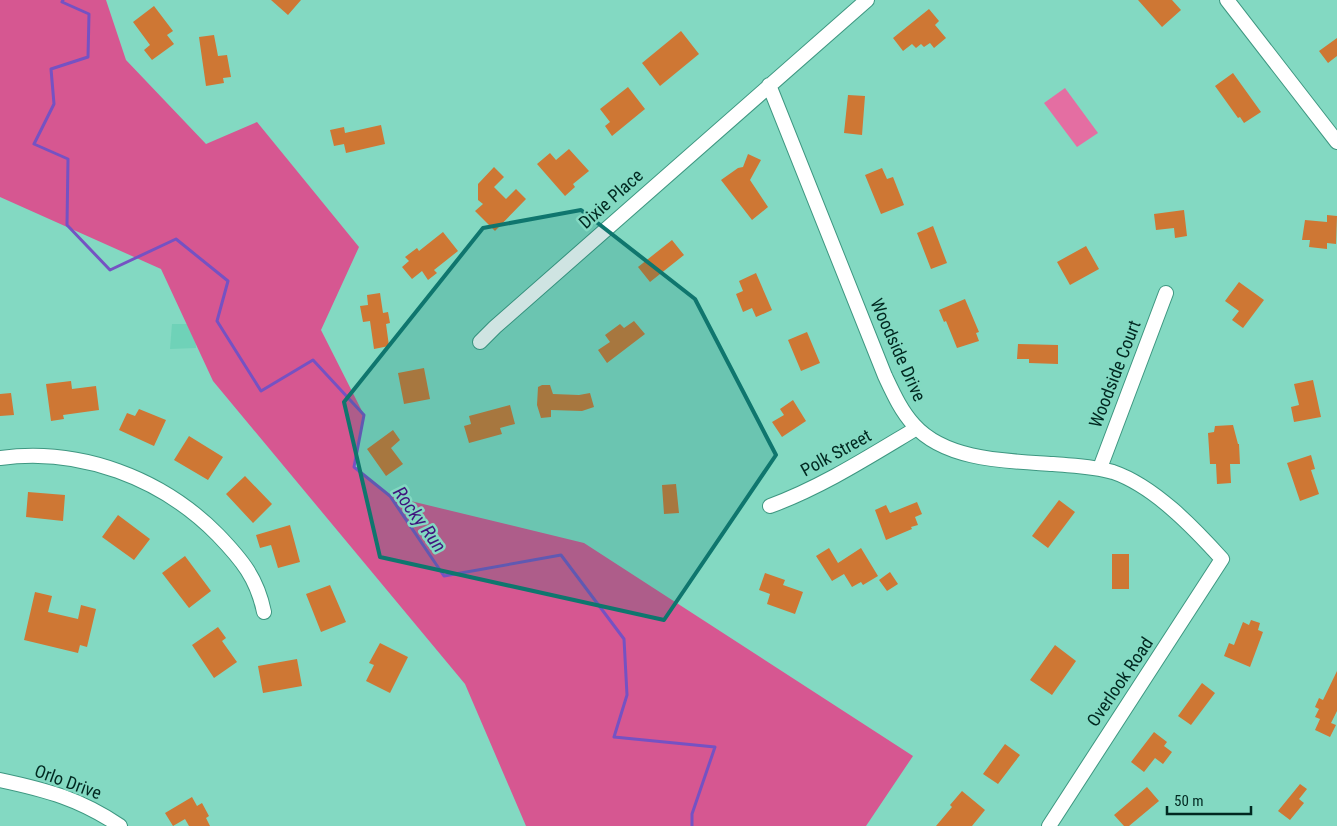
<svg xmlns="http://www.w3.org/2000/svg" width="1337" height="826" viewBox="0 0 1337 826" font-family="'Roboto Condensed',sans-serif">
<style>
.built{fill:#6fd2b8}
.green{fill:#e46ea2}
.forest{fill:#d65791}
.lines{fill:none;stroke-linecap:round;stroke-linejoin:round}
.stream{stroke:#7552c3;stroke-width:3}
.building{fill:#ce7734}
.minor-casing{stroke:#3e9781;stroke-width:16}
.minor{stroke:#fff;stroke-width:14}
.marked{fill:#0f766e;fill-opacity:0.2;stroke:#0f766e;stroke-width:4;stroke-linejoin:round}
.labels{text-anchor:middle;stroke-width:5;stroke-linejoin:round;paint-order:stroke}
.street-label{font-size:18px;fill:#012820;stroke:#83d9c2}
.water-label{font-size:19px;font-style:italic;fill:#40167e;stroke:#83d9c2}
</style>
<rect width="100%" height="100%" fill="#83d9c2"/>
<path class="built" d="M 172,324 L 195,324 L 196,348 L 170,349 Z"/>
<path class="green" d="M 1065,88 L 1098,133 L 1077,147 L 1044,103 Z"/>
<path class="forest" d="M 0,0 L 106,0 L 126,60 L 206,144 L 257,122 L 359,247 L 321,330 L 364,415 L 354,468 L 390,496 L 584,543 L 913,756 L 866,826 L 526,826 L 465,684 L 213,381 L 161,269 L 0,197 Z"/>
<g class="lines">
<path class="stream" d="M 63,0 L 62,2 L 89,14 L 88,57 L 51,69 L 54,104 L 34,144 L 68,159 L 67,225 L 110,270 L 176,239 L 228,281 L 217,321 L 261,391 L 313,360 L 364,415 L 354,467 L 390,496 L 444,576 L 561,555 L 624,639 L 627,695 L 614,737 L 715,747 L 692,814 L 692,826"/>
</g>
<path class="building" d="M 271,0 L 301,0 L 288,15 Z
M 1138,0 L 1172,0 L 1181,10 L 1162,27 Z
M 154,6 L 173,31 L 167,35 L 174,44 L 152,60 L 144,50 L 150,45 L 133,22 Z
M 929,9 L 939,21 L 935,25 L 946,38 L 934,48 L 930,43 L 924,47 L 921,44 L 916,48 L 912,44 L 903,51 L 893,38 Z
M 681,31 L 699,54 L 660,86 L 642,63 Z
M 214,35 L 218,56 L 227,55 L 231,77 L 223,78 L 224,83 L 206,86 L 199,37 Z
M 1337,38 L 1337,56 L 1328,63 L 1319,51 Z
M 1233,73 L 1261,112 L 1244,123 L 1240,117 L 1238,118 L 1215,86 Z
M 628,87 L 645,109 L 612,136 L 605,126 L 610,122 L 600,109 Z
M 848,95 L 865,96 L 862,135 L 844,133 Z
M 381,125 L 385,144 L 346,153 L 344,144 L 334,146 L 330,130 L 344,127 L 345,133 Z
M 569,149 L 589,171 L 573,184 L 575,187 L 565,196 L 537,164 L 550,153 L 556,160 Z
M 748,154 L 761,160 L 750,180 L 768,207 L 752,220 L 721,180 L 738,168 L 743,167 Z
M 494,167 L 504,177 L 494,187 L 506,199 L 516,189 L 526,199 L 495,231 L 475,211 L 483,204 L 478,200 L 478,184 Z
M 882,168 L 887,179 L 893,177 L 904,205 L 881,214 L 865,175 Z
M 1184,210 L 1187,236 L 1175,238 L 1174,228 L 1156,230 L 1154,214 Z
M 1327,215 L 1337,216 L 1336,244 L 1327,243 L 1327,249 L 1309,247 L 1310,240 L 1302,240 L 1305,220 L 1327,222 Z
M 933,226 L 947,263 L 931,269 L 917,233 Z
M 443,232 L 458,251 L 434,270 L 437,273 L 428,280 L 422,271 L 412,279 L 402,267 L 409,261 L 405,257 L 417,248 L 419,251 Z
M 672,240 L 684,255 L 650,282 L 638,267 Z
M 1086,246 L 1099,269 L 1070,285 L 1057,262 Z
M 756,273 L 772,310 L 756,317 L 752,308 L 743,312 L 736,294 L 743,291 L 739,281 Z
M 1239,282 L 1264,300 L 1243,328 L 1232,320 L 1239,311 L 1225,301 Z
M 380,293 L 383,313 L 388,312 L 390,323 L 386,324 L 389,346 L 374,349 L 370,321 L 363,322 L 360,306 L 368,305 L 367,295 Z
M 965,299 L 979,332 L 976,333 L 979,341 L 957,348 L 946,321 L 944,322 L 939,310 Z
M 634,321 L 645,334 L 607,363 L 598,350 L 610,342 L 605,335 L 620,324 L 624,328 Z
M 807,332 L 820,363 L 801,371 L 788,340 Z
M 1018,344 L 1058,345 L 1058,364 L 1029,363 L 1029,359 L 1017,359 Z
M 424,368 L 430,399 L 404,404 L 398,373 Z
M 1313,380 L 1321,417 L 1294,422 L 1291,407 L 1299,405 L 1294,384 Z
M 71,381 L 72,389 L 96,386 L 99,410 L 63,415 L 64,419 L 51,421 L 46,384 Z
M 542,385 L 550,385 L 553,394 L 579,395 L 590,393 L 594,407 L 582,411 L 551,410 L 551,417 L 541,418 L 537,405 L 538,387 Z
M 11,393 L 14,415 L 0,416 L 0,394 Z
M 793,400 L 806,421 L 782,437 L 772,422 L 784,415 L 780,409 Z
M 510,405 L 515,424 L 500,428 L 502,434 L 469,443 L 464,426 L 471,424 L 469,416 Z
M 139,409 L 166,420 L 154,446 L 119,430 L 127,413 L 135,416 Z
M 1233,425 L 1238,444 L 1239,444 L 1240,464 L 1230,464 L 1231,483 L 1217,484 L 1216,464 L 1210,464 L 1208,433 L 1214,432 L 1215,426 Z
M 393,430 L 400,440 L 391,448 L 403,464 L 386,476 L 367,449 Z
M 189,436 L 223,457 L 208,480 L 174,460 Z
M 1311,455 L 1315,469 L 1311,470 L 1319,494 L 1300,501 L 1287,463 Z
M 245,476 L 272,504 L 253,523 L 226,494 Z
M 676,484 L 679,513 L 664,514 L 662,485 Z
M 28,492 L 65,495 L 63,521 L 26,517 Z
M 1059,500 L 1075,512 L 1048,548 L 1032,536 Z
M 917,502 L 922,514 L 915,517 L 918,525 L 911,527 L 912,529 L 886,540 L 875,510 L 886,505 L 890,513 Z
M 118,515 L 150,539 L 134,560 L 102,537 Z
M 290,525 L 300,562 L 278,568 L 271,545 L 260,548 L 256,535 Z
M 829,548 L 838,563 L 861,548 L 878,576 L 863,585 L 861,582 L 852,587 L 844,574 L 832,581 L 816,556 Z
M 1112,554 L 1129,554 L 1129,589 L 1112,589 Z
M 185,556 L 211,591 L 189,608 L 162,573 Z
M 890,572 L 898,584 L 887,591 L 879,580 Z
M 765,573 L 785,580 L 783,585 L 803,592 L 795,614 L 767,604 L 770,594 L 759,590 Z
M 330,585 L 346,622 L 321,632 L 306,594 Z
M 35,592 L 52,596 L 48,612 L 78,619 L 81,605 L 96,609 L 87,647 L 80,645 L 78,653 L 24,640 Z
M 1251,620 L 1260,623 L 1258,630 L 1263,632 L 1250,667 L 1224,656 L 1229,643 L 1234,645 L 1243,622 L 1249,625 Z
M 218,627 L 226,638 L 222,641 L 237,662 L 214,678 L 192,645 Z
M 380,643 L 408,657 L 390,693 L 366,681 L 374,665 L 369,663 Z
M 1055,645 L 1076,661 L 1052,695 L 1030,680 Z
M 297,659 L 302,686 L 263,693 L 258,666 Z
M 1337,671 L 1337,711 L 1331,723 L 1336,725 L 1330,737 L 1315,730 L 1320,719 L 1315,717 L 1319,709 L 1315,707 L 1319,698 L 1323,700 Z
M 1202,683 L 1215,693 L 1191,725 L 1178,716 Z
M 1154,732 L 1167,742 L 1164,746 L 1172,752 L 1163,764 L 1155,758 L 1144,772 L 1131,762 Z
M 1005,744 L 1020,755 L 998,784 L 983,774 Z
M 1300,784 L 1307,789 L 1299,799 L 1304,803 L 1290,820 L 1278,811 Z
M 1147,787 L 1159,801 L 1129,826 L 1124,826 L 1114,815 Z
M 962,791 L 985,810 L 972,826 L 936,826 L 952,807 L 950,805 Z
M 192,797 L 197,806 L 202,803 L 209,816 L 206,818 L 210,826 L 189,826 L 185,819 L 173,826 L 165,813 Z"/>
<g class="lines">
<g class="minor-casing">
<path id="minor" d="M 1227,0 L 1337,142
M 769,85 L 885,376 C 893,393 901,411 914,425 C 946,461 1009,461 1053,464 C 1074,466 1093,466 1113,472 C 1154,486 1194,528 1222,559 L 1049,826
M 480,342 L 495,327 L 867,0
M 0,458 C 80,447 162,478 218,535 C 242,560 257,578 264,612
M 1100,468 L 1166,293
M 770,506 C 822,487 870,456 917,428
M 0,780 C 47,790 80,799 120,826"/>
</g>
<use href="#minor" class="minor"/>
</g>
<path class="marked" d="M 581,210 L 695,299 L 776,455 L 664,620 L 380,557 L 344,402 L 483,228 Z"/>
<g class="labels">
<g class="street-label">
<text transform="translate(611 199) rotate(-42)" y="6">Dixie Place</text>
<text transform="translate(898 350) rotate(66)" y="6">Woodside Drive</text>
<text transform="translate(1115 374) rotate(-69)" y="6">Woodside Court</text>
<text transform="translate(836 453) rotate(-29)" y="6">Polk Street</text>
<text transform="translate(1120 682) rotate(-56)" y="6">Overlook Road</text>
<text transform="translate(68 782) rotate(20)" y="6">Orlo Drive</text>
</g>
<g class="water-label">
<text transform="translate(420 519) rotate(54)" y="7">Rocky Run</text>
</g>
</g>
<path d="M1167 806v8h84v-8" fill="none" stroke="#012820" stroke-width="2.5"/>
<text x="1174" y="806" font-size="15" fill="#012820" stroke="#83d9c2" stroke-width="4" paint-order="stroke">50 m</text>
</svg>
